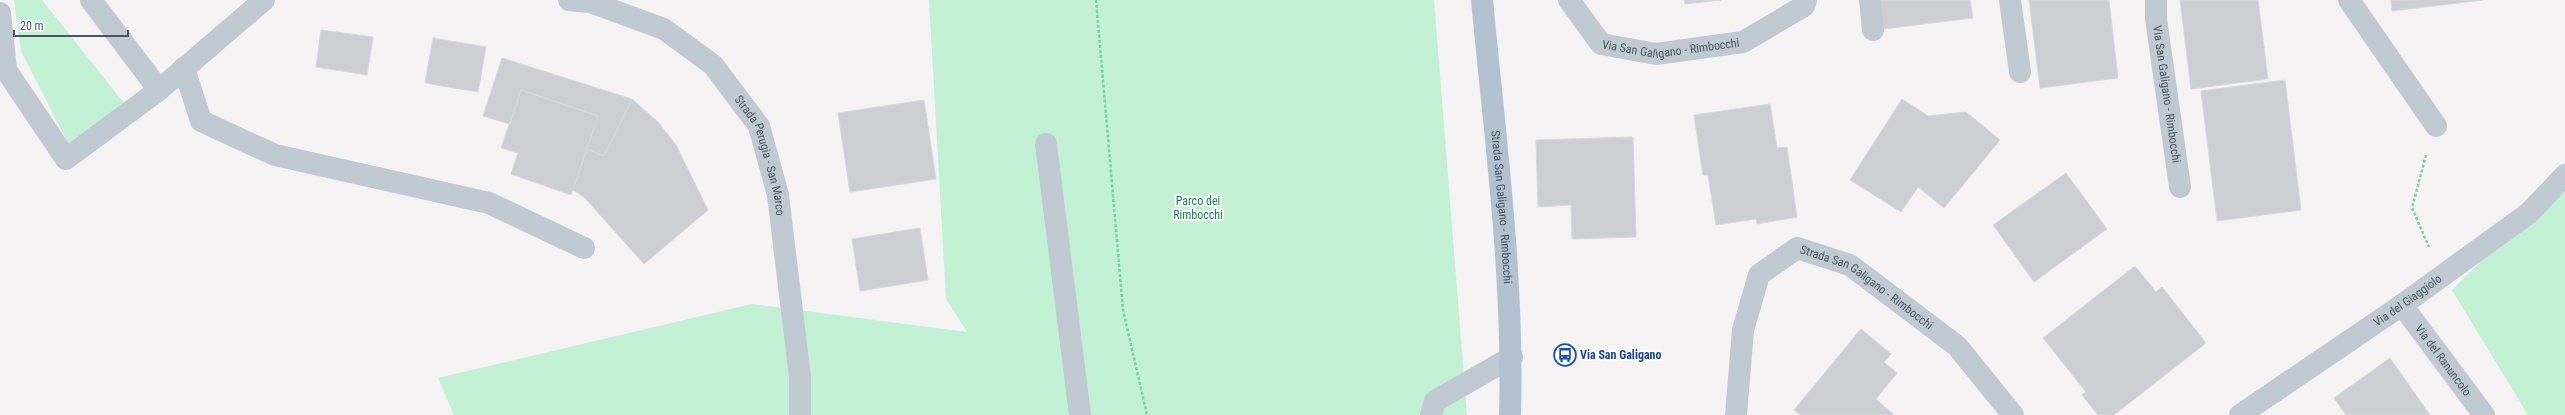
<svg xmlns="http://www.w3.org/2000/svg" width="2565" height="415" viewBox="0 0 2565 415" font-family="'Roboto Condensed',sans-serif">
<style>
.green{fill:#c3f1d5}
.building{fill:#cdcfd5;stroke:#d7d9de}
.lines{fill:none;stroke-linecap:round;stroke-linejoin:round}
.path{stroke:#7ad0a6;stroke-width:2.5;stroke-dasharray:3 2;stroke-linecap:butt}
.minor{stroke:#c1cad2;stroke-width:22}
.major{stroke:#b3c2d1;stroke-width:22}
.labels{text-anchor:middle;stroke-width:4;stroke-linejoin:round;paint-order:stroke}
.street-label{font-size:12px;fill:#4a5661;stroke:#fff}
.park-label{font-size:12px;fill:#17864f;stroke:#fff}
.transit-label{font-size:12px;font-weight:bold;fill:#164399;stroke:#fff;text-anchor:start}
</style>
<rect width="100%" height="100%" fill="#f5f3f3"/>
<path class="green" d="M 14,0 L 42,0 L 124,103 L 69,145 L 21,51 Z
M 929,0 L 1434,0 L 1467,415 L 454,415 L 438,378 L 752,304 L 967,332 L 946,299 Z
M 2565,186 L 2565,415 L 2528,415 L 2452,290 L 2478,264 Z"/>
<path class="building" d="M 1684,0 L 1721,0 L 1685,4 Z
M 1879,0 L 1970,0 L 1973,18 L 1883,29 Z
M 2029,0 L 2109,0 L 2118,78 L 2040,88 Z
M 2180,0 L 2258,0 L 2268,79 L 2191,89 Z
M 2391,0 L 2483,0 L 2392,11 Z
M 321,30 L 373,37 L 367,75 L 316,67 Z
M 433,38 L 486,47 L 478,92 L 425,83 Z
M 502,58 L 632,99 L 604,156 L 587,149 L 598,116 L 521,90 L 510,124 L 483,116 Z
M 2285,80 L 2301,210 L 2217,221 L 2201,91 Z
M 521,90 L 598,116 L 571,195 L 511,174 L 518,153 L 501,148 Z
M 632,99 L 658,122 L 676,145 L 708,210 L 644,264 L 584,197 L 573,190 L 587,149 L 604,156 Z
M 1902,99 L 1928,116 L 1966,112 L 2000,140 L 1944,208 L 1918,187 L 1901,212 L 1850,180 Z
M 924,100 L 936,179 L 850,192 L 838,113 Z
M 1770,104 L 1777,148 L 1787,147 L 1797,217 L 1757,224 L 1756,219 L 1716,225 L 1708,175 L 1703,175 L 1694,115 Z
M 1633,137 L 1636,237 L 1572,239 L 1571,205 L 1538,207 L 1536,140 Z
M 2066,173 L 2107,229 L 2034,282 L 1993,225 Z
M 920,228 L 928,280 L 860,291 L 852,239 Z
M 2135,266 L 2156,292 L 2162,287 L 2206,343 L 2114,415 L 2098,415 L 2082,395 L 2086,392 L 2043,338 Z
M 1861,329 L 1891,354 L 1884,362 L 1897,373 L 1876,399 L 1894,415 L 1800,415 L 1794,410 Z
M 2390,358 L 2430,415 L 2346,415 L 2334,398 Z"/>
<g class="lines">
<path class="path" d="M 1096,0 L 1123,310 L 1147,415
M 2426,155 L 2412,208 L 2429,247"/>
<g class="minor">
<path d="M 91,0 L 159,90 L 264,0"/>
<path id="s1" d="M 569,0 L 590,2 L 664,29 L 713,65 L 759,126 L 778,195 L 800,377 L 800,415"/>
<path id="s2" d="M 1569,0 L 1601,44 L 1656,54 L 1743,42 L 1804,6 L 1806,0"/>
<path d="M 1870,0 L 1873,30"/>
<path d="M 2010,0 L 2020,72"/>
<path id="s3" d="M 2156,0 L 2156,19 L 2180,187"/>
<path d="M 2349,0 L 2436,126"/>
<path d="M 0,13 L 6,70 L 66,159 L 159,90"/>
<path d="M 184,68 L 201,121 L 275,155 L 489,203 L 584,248"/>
<path d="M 1046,144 L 1080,415"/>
<path id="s4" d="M 2402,305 L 2484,415"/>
<path d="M 1431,415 L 1435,401 L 1512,357"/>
<path id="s5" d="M 1736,415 L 1743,330 L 1759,275 L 1797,248 L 1850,265 L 1957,346 L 2013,415"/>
<path id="s6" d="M 2240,415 L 2402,305 L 2529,213 L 2565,175"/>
</g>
<path class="major" id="s7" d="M 1482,0 C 1495,138 1514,276 1510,415"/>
</g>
<defs>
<g id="bus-ring" transform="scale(1.15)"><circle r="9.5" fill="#fff" stroke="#1a4fb4" stroke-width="1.5"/><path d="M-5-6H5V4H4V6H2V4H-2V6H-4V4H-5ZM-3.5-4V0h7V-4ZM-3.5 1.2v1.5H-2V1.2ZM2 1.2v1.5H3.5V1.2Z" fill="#1a4fb4"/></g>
</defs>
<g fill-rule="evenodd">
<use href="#bus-ring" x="1565" y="355"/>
</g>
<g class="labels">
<g class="street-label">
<text dy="4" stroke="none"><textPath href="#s2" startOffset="125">Via San Galigano - Rimbocchi</textPath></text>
<text dy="4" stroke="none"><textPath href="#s3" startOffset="95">Via San Galigano - Rimbocchi</textPath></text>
<text dy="4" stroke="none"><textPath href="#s1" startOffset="265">Strada Perugia - San Marco</textPath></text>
<text dy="4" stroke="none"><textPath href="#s7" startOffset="208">Strada San Galigano - Rimbocchi</textPath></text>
<text dy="4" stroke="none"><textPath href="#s5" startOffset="270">Strada San Galigano - Rimbocchi</textPath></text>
<text dy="4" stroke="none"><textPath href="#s6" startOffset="203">Via del Giaggiolo</textPath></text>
<text dy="4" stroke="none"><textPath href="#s4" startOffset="69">Via del Ranuncolo</textPath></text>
</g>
<g class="park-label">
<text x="1198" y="205">Parco dei<tspan x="1198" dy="14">Rimbocchi</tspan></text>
</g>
<g class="transit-label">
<text x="1580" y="359">Via San Galigano</text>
</g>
</g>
<path d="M14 30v6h114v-6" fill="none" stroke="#4a5661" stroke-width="2"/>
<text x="20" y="30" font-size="12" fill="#4a5661" stroke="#ffffff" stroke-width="3" paint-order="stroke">20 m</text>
</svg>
